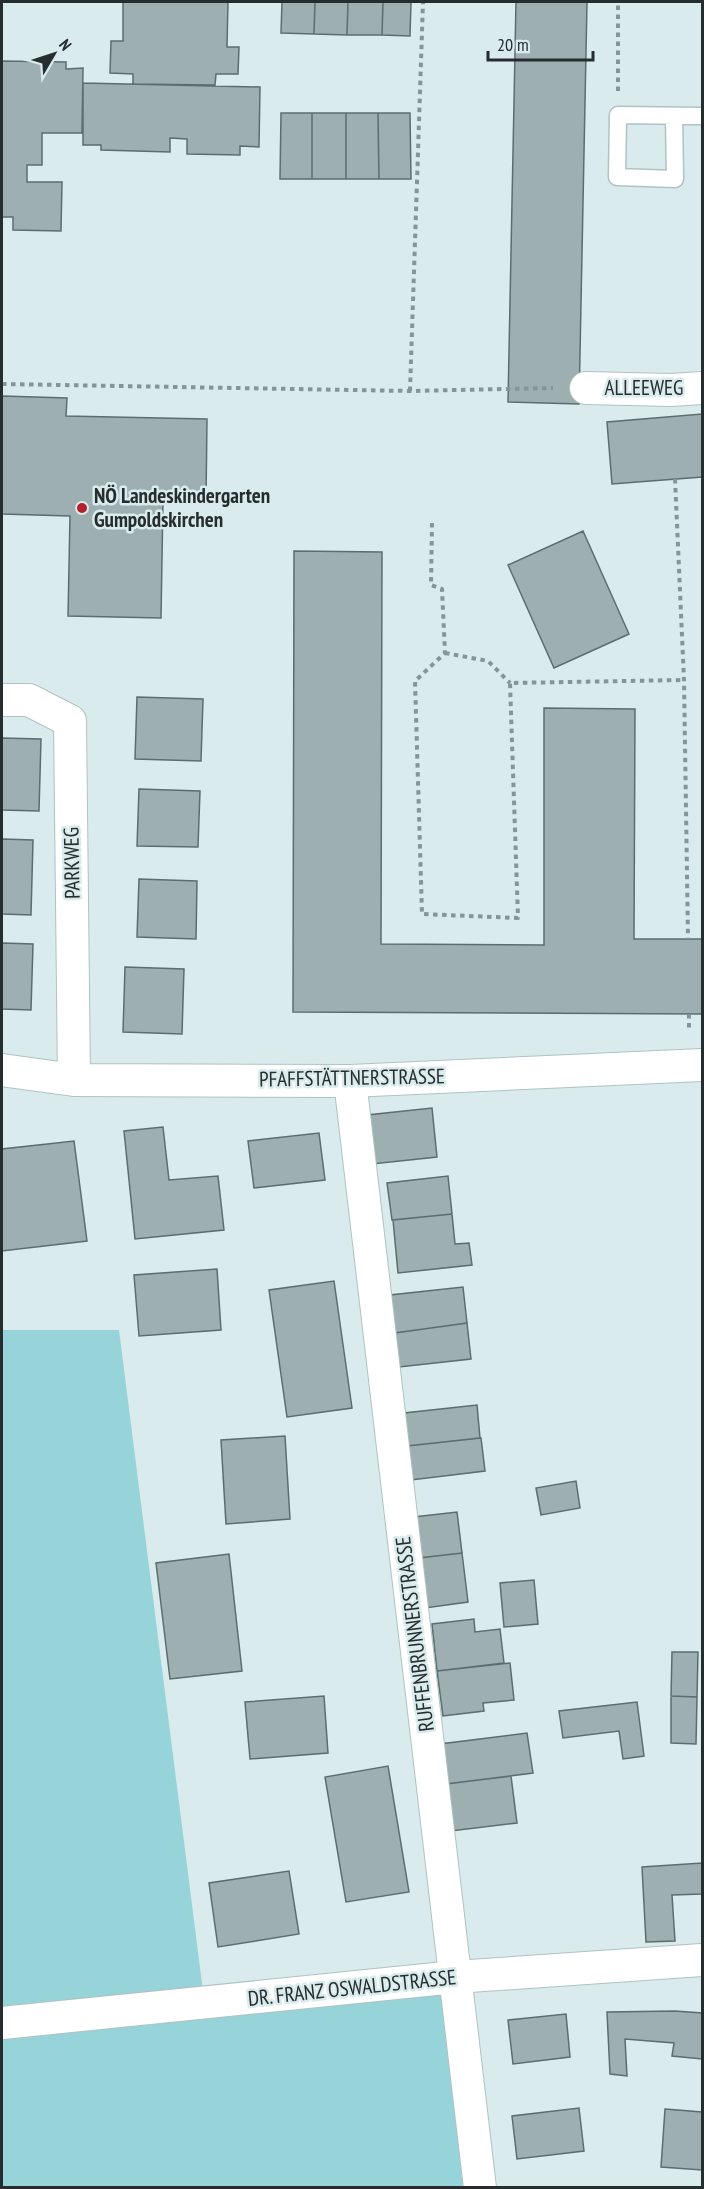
<svg xmlns="http://www.w3.org/2000/svg" width="704" height="2189" viewBox="0 0 704 2189" font-family="'PT Sans Narrow',sans-serif">
<style>
.green{fill:#97d4d9}
.building{fill:#9dafb0;stroke:#5d6d6e;stroke-width:1.5}
.lines{fill:none;stroke-linecap:round;stroke-linejoin:round}
.lane-casing{stroke:#b0c2c3;stroke-width:19}
.street-casing{stroke:#b0c2c3;stroke-width:34}
.path{stroke:#879496;stroke-width:4;stroke-dasharray:4.5 4.5;stroke-linecap:butt}
.lane{stroke:#fff;stroke-width:16}
.street{stroke:#fff;stroke-width:32}
.poi-dot{fill:#b3212e;stroke:#d9ebed;stroke-width:2}
.labels{text-anchor:middle;stroke-width:5;stroke-linejoin:round;paint-order:stroke}
.street-label{font-size:21px;fill:#262d2e;stroke:#d9ebed}
.poi-label{font-size:21px;font-weight:bold;fill:#262d2e;stroke:#d9ebed;text-anchor:start}
</style>
<rect width="100%" height="100%" fill="#d9ebed"/>
<path class="green" d="M 2,1330 L 119,1330 L 205,2007 L 442,1989 L 463,2187 L 2,2188 Z"/>
<path class="building" d="M 123,2 L 228,2 L 227,47 L 239,47 L 238,74 L 216,74 L 215,85 L 133,84 L 133,74 L 110,73 L 111,41 L 123,41 Z
M 282,2 L 315,2 L 314,34 L 281,33 Z
M 315,2 L 348,2 L 347,35 L 314,34 Z
M 348,2 L 383,2 L 382,35 L 347,35 Z
M 383,2 L 411,2 L 410,36 L 382,35 Z
M 516,2 L 587,2 L 579,404 L 508,402 Z
M 2,61 L 66,62 L 66,69 L 83,68 L 82,133 L 42,133 L 42,165 L 27,165 L 27,182 L 62,182 L 61,231 L 13,230 L 13,217 L 2,217 Z
M 83,83 L 260,87 L 259,147 L 240,146 L 240,155 L 187,154 L 187,139 L 170,138 L 170,152 L 101,150 L 101,145 L 83,145 Z
M 281,113 L 312,113 L 312,179 L 280,179 Z
M 312,113 L 346,113 L 346,179 L 312,179 Z
M 346,113 L 378,113 L 379,179 L 346,179 Z
M 378,113 L 410,113 L 411,179 L 379,179 Z
M 2,396 L 67,398 L 66,416 L 207,419 L 206,501 L 163,500 L 161,618 L 68,616 L 70,516 L 2,514 Z
M 702,414 L 702,477 L 612,484 L 607,422 Z
M 583,531 L 629,634 L 554,668 L 508,565 Z
M 294,551 L 382,552 L 381,944 L 544,945 L 544,708 L 635,709 L 634,939 L 702,939 L 702,1014 L 293,1012 Z
M 137,697 L 203,699 L 201,761 L 135,759 Z
M 2,738 L 41,739 L 39,811 L 2,810 Z
M 139,789 L 200,791 L 198,847 L 137,846 Z
M 2,839 L 33,840 L 31,915 L 2,914 Z
M 139,879 L 197,881 L 196,939 L 137,937 Z
M 2,943 L 33,944 L 31,1010 L 2,1009 Z
M 125,967 L 184,969 L 182,1034 L 123,1032 Z
M 432,1108 L 437,1157 L 372,1164 L 367,1115 Z
M 163,1127 L 169,1180 L 218,1176 L 224,1230 L 135,1239 L 124,1131 Z
M 319,1133 L 325,1180 L 254,1188 L 248,1141 Z
M 74,1141 L 87,1241 L 2,1251 L 2,1149 Z
M 448,1176 L 452,1214 L 392,1220 L 387,1183 Z
M 452,1214 L 455,1244 L 469,1243 L 472,1265 L 398,1273 L 393,1220 Z
M 217,1269 L 221,1330 L 139,1336 L 134,1275 Z
M 334,1281 L 352,1408 L 287,1417 L 269,1290 Z
M 463,1287 L 467,1323 L 395,1333 L 390,1295 Z
M 467,1323 L 471,1359 L 399,1367 L 395,1333 Z
M 477,1405 L 480,1438 L 407,1446 L 404,1413 Z
M 285,1436 L 290,1519 L 226,1524 L 221,1440 Z
M 481,1438 L 485,1471 L 411,1480 L 407,1446 Z
M 576,1481 L 580,1508 L 541,1515 L 536,1488 Z
M 457,1512 L 462,1553 L 419,1558 L 414,1517 Z
M 462,1553 L 468,1602 L 425,1608 L 419,1558 Z
M 229,1554 L 242,1671 L 170,1679 L 156,1563 Z
M 534,1580 L 538,1624 L 504,1627 L 500,1583 Z
M 474,1619 L 475,1632 L 500,1629 L 504,1663 L 437,1671 L 432,1624 Z
M 672,1652 L 698,1652 L 697,1697 L 671,1696 Z
M 510,1663 L 514,1700 L 483,1703 L 484,1711 L 443,1716 L 437,1671 Z
M 324,1696 L 328,1753 L 250,1759 L 245,1702 Z
M 671,1696 L 697,1697 L 696,1744 L 671,1743 Z
M 637,1702 L 644,1756 L 623,1759 L 619,1731 L 563,1738 L 559,1711 Z
M 527,1733 L 533,1773 L 446,1784 L 440,1744 Z
M 388,1766 L 409,1892 L 346,1902 L 325,1777 Z
M 511,1776 L 517,1823 L 451,1831 L 446,1784 Z
M 702,1863 L 702,1894 L 672,1895 L 675,1941 L 646,1942 L 642,1867 Z
M 289,1871 L 299,1934 L 218,1947 L 209,1883 Z
M 675,2011 L 702,2013 L 702,2059 L 672,2056 L 674,2043 L 625,2039 L 627,2076 L 610,2074 L 607,2012 Z
M 566,2014 L 570,2057 L 513,2064 L 508,2020 Z
M 579,2108 L 584,2151 L 517,2159 L 512,2116 Z
M 665,2109 L 702,2112 L 702,2170 L 661,2167 Z"/>
<g class="lines">
<g class="lane-casing">
<path id="lane" d="M 674,116 L 675,179 L 617,177 L 618,115 L 702,116"/>
</g>
<g class="street-casing">
<path id="street" d="M 586,388 L 671,390 L 702,388
M 2,700 L 29,700 L 70,721 L 74,1080
M 2,1070 L 74,1080 L 350,1081 L 702,1065
M 350,1081 L 480,2188
M 2,2023 L 455,1977 L 702,1960"/>
</g>
<path class="path" d="M 618,91 L 618,2
M 2,384 L 410,391 L 553,388
M 410,391 L 423,2
M 675,479 L 684,680 L 688,939
M 432,523 L 431,585 L 442,589 L 445,653 L 415,681 L 422,914 L 518,918 L 510,683 L 684,680
M 445,653 L 488,661 L 510,683
M 689,1014 L 689,1032"/>
<use href="#lane" class="lane"/>
<use href="#street" class="street"/>
</g>
<circle class="poi-dot" cx="82" cy="508" r="6"/>
<g class="labels">
<g class="street-label">
<text x="644" y="395">ALLEEWEG</text>
<text transform="translate(72 863) rotate(-91)" y="7">PARKWEG</text>
<text transform="translate(352 1078) rotate(-1)" y="7">PFAFFSTÄTTNERSTRASSE</text>
<text transform="translate(415 1634) rotate(-97)" y="7">RUFFENBRUNNERSTRASSE</text>
<text transform="translate(352 1988) rotate(-6)" y="7">DR. FRANZ OSWALDSTRASSE</text>
</g>
<g class="poi-label">
<text x="94" y="503">NÖ Landeskindergarten<tspan x="94" dy="24">Gumpoldskirchen</tspan></text>
</g>
</g>
<rect width="704" height="2189" fill="none" stroke="#262d2e" stroke-width="6"/>
<g transform="translate(54 54) rotate(51)" stroke="#d9ebed" stroke-width="4.5" paint-order="stroke">
<path d="M0-4.5L10 22L0 15L-10 22Z" fill="#262d2e"/>
<text y="-9" font-size="16" font-weight="bold" text-anchor="middle" fill="#262d2e">N</text>
</g>
<path d="M488 51v9h105v-9" fill="none" stroke="#262d2e" stroke-width="3"/>
<text x="497" y="51" font-size="18" fill="#262d2e" stroke="#d9ebed" stroke-width="4.5" paint-order="stroke">20 m</text>
</svg>
